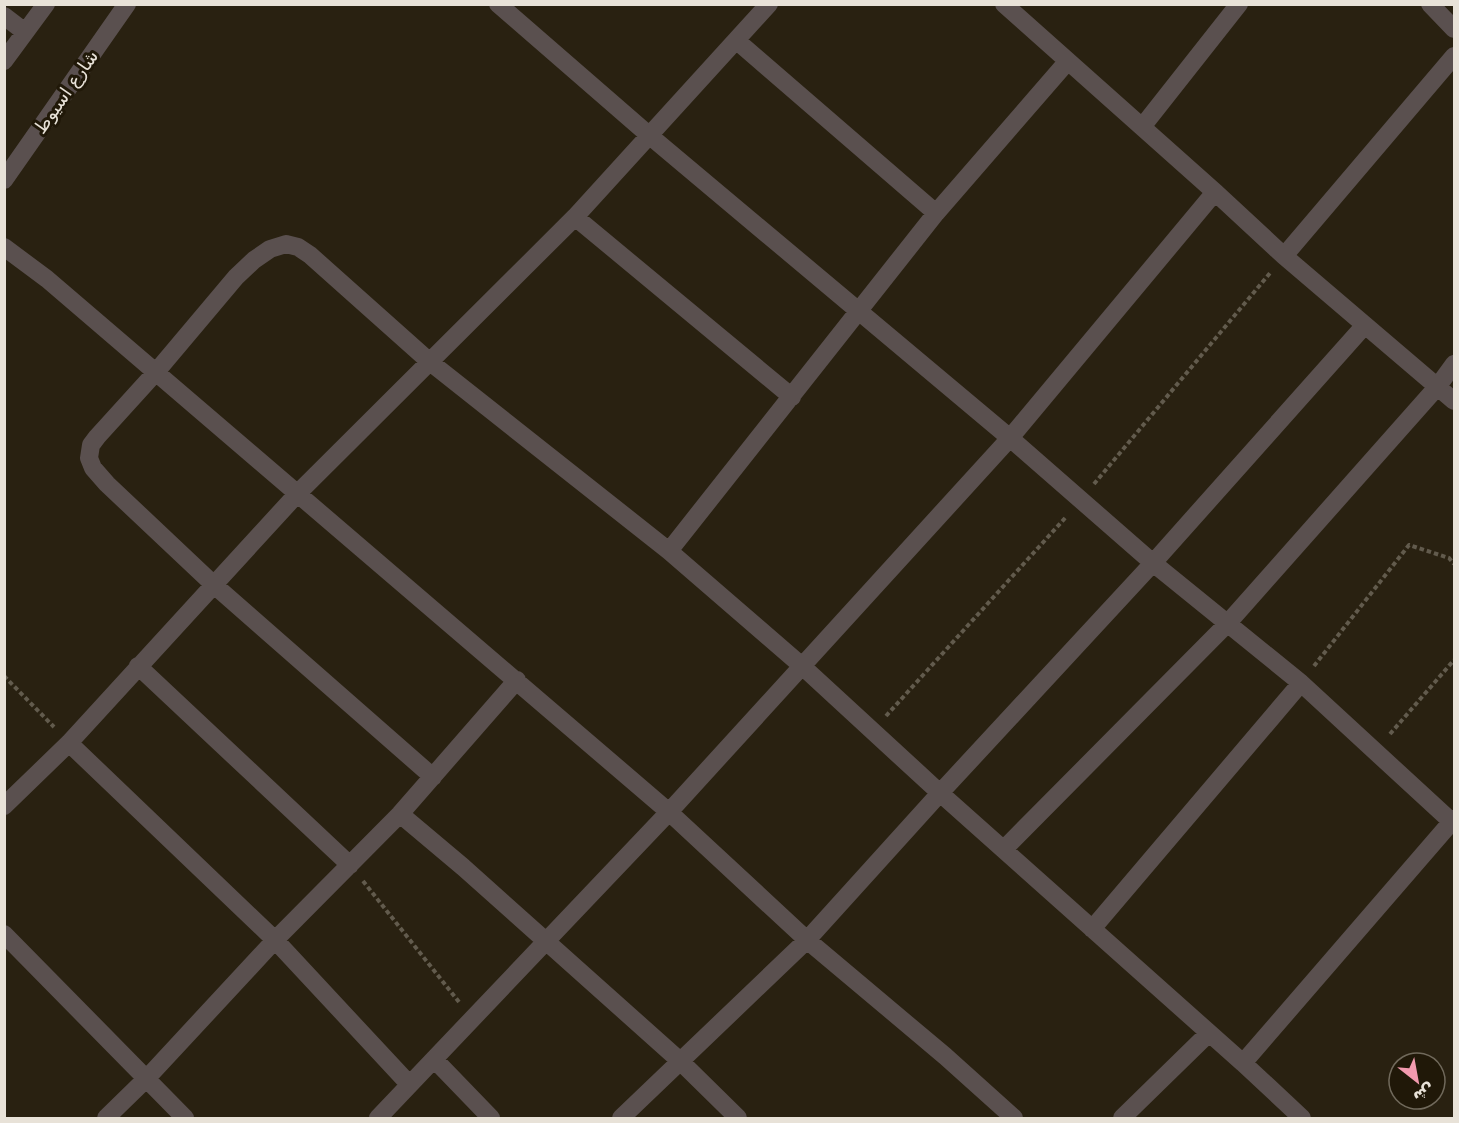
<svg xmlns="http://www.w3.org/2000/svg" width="1459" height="1123" viewBox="0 0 1459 1123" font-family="'DejaVu Sans',Vazirmatn,sans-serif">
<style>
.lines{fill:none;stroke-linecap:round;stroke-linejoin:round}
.path{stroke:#625b4d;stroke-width:4;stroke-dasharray:4.5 3;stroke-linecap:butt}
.minor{stroke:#5a504f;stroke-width:18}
.labels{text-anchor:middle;stroke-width:6;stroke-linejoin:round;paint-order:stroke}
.street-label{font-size:18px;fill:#e8e2d8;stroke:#201808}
</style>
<rect width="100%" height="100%" fill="#292111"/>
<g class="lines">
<path class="path" d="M 1094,484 L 1270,273
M 1314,666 L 1409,545 L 1449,558 L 1454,564
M 4,676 L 54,727
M 886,716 L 1066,517
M 1390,734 L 1454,660
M 363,881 L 459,1002"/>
<path class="minor" d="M 498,4 L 650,136 L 1010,438 L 1153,563 L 1301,683 L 1454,824
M 1004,4 L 1215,192 L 1284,256 L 1454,401
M 1430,4 L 1454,29
M 4,16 L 25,32
M 737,41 L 936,213
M 4,61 L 46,4
M 1142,127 L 1239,4
M 4,180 L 127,4
M 575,217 L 792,397
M 4,247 L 47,279 L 669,812 L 807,940 L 945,1056 L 1014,1118
M 1284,256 L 1454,56
M 669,551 L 936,213 L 1067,62
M 138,666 L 350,865
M 69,743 L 275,940 L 409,1084
M 433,777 L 213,584 L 107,484 L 93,468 L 89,458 L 91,445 L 97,437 L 156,372 L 236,277 L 254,260 L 270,249 L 286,244 L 298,247 L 310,255 L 430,362 L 669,551 L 802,666 L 940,793 L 1243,1063 L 1302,1118
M 4,806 L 69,743 L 298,493 L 575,217 L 769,4
M 400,814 L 463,867 L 679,1060 L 738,1118
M 1004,849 L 1227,624 L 1438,386 L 1454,364
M 1092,929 L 1301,683
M 4,934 L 185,1118
M 434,1059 L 491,1118
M 1243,1063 L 1454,819
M 106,1118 L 147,1078 L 275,940 L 400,814 L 517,680
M 378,1118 L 669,812 L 1010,438 L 1215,192
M 621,1118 L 807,940 L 940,793 L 1153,563 L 1365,325
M 1122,1118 L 1209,1033"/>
</g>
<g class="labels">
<g class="street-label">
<text transform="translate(66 92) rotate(-55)" y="6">شارع اسيوط</text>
</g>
</g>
<rect width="1459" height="1123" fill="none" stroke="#e8e2d8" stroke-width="12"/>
<g transform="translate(1417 1081) rotate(149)"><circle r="28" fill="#201808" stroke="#70695b" stroke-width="1.5"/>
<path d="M0-4.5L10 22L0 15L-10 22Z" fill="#f29aaf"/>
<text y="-9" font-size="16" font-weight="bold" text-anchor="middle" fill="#e8e2d8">ش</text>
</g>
</svg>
